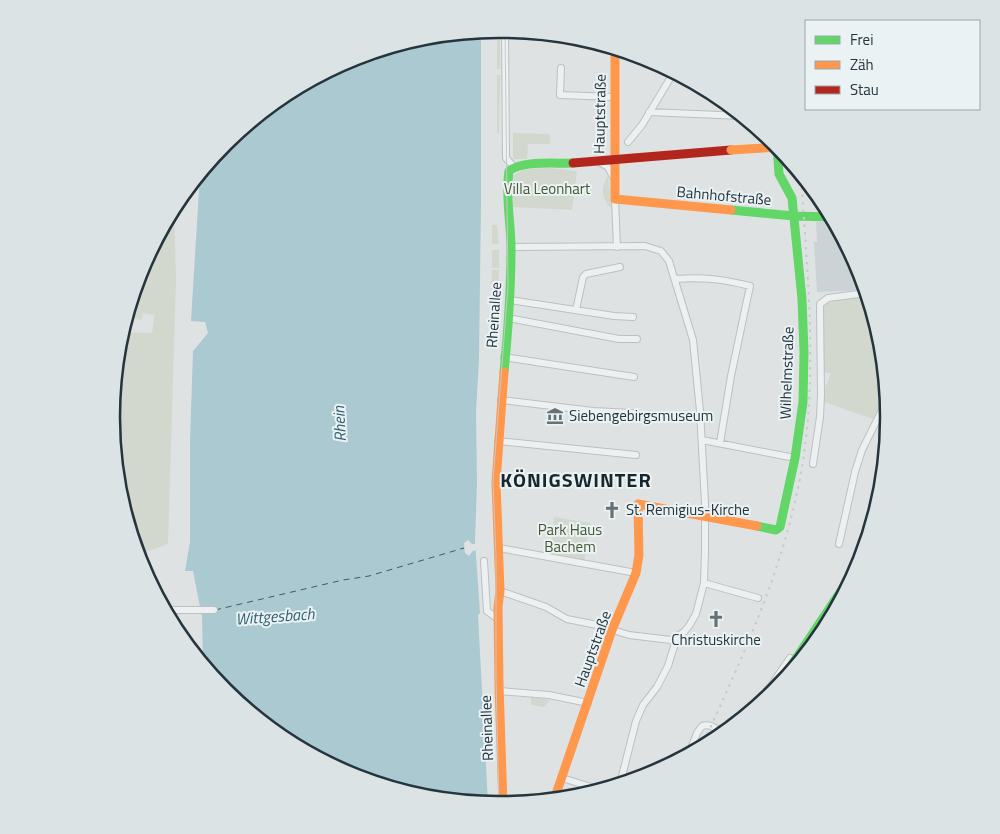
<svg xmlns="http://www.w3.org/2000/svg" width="1000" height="834" viewBox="0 0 1000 834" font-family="'Titillium Web',sans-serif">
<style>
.built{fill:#cbd3d7}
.green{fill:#d2d8ce}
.water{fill:#abc9d0}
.pier{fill:#dee2e3}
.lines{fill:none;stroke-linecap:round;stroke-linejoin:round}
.ferry{stroke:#2f6171;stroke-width:1;stroke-dasharray:6 5;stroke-linecap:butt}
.street-casing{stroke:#bcc0c1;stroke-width:8}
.street{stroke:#edf0f1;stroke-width:6}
.fast{stroke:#63d668;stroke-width:9}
.slow{stroke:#ff974d;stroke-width:9}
.jam{stroke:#b3261e;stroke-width:9}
.tram{stroke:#c7cacc;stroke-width:1}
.rail{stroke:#c7cacc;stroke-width:2;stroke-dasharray:2.5 5;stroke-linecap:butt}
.fast-bridge{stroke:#63d668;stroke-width:9}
.slow-bridge{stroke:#ff974d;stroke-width:9}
.labels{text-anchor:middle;stroke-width:4;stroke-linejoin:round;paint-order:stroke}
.street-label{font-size:15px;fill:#25353d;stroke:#ebf2f4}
.park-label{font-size:15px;fill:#465832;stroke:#ebf2f4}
.poi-label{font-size:15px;fill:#25353d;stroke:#ebf2f4;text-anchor:start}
.water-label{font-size:16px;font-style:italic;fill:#2f6171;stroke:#ebf2f4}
.district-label{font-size:20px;font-weight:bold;letter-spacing:1px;fill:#18262d;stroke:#ebf2f4}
.rim{fill:none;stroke:#25353d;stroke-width:2.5}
</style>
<rect width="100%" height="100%" fill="#dee2e3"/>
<path class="built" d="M 833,221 L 859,269 L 865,290 L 817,292 L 814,242 L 817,242 L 816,222 Z"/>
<path class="green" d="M 497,29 L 500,29 L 500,69 L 497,69 Z
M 497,75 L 500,75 L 499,133 L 497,133 Z
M 513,133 L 550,134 L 550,144 L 528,144 L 527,159 L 513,159 Z
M 549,168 L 577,171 L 572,210 L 513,207 L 512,177 C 521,167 536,169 549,168 Z
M 608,176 L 612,209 C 601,199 600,188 608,176 Z
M 174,207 L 176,280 L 168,544 L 138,555 L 119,492 L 112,417 L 119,341 L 122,332 L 152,333 L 155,312 L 154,315 L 143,313 L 142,320 L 127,317 L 141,268 Z
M 492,225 L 497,225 L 499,244 L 492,244 Z
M 492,250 L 499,250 L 499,268 L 492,268 Z
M 492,270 L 499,270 L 498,290 L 491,290 Z
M 491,293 L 498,293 L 497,309 L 491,309 Z
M 867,296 L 881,342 L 886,393 L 873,419 L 824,402 L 825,388 L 831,374 L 824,372 L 822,308 L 825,303 L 831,301 Z
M 554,517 L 590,523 L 584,562 L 551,556 Z
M 531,697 L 550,700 L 544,707 L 531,705 Z"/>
<path class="water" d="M 481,31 L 481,202 L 479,359 L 476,412 L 477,483 L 475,541 L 480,613 L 478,615 L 488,804 L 424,798 L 351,776 L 284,740 L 225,691 L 203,664 L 202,617 L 193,571 L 185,571 L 190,542 L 190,441 L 193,351 L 208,333 L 205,322 L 191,321 L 200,174 L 226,142 L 285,94 L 352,58 L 425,36 Z"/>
<path class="pier" d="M 468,540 L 472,544 L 477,544 L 478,550 L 473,551 L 469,556 L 465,553 L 464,543 Z"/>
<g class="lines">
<path class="ferry" d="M 215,610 L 343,580 L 369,576 L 464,548"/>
<g class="street-casing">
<path id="street" d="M 505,29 L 506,158 L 514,167
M 615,54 L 633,54
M 561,68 L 560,95 L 614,97
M 649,112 L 742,116
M 628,142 L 642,125 L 674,72
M 599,162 L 608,167 L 613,177
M 615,199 L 617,247
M 675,279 C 704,277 722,279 750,286 L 731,376 L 720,443
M 510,300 L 614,316 L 633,317
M 576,310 L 583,277 L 586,274 L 620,267
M 508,318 L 619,339 L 637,339
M 504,357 L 634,377
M 501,400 L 593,411 L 632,413
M 702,440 L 795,458
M 498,441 L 636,455
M 813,464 L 820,417 L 821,395 L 820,304 L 828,298 L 866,293
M 839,544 L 855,472 L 862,450 L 887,400
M 499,548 L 636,573
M 484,561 L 487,611 L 498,619
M 704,583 L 758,598
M 500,591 L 546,607 L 567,619 L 597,625 L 629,635 L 671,640 L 684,632 L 689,626 L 696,614 L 704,583 L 705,552 L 705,503 L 700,411 L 693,340 L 669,261 L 661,251 L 645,246 L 511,247
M 165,610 L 214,610
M 499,691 L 549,695 L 588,703
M 757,706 L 790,658
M 689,754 L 697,733 L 702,726 C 710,723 717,728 723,734
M 562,778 L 601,790
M 620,784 L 636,721 L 643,705 L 657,687 L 668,666 L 677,637"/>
</g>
<use href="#street" class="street"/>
<path class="fast" d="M 731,210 L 794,216 L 831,217
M 504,372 C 508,331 511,290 511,248 C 511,223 505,196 509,171 C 523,160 555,164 573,163
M 757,526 L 776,530 L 780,527 L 795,458 L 803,402 L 804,352 L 802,299 L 792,198 L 779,174 L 777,145"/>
<path class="slow" d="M 615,48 L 615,199 L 731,210
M 554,800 L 612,630 L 636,573 L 639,555 L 638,504 L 757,526
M 503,805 L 499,685 L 498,607 L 500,591 L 496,482 L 504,372"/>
<path class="jam" d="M 573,163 L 731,150"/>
<path class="tram" d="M 499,805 L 496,679 L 496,557 L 493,481 L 508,286 L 505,29"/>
<path class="rail" d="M 701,748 C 743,656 785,567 802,467 C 818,371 807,272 801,175"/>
<path class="fast-bridge" d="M 773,693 L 859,564"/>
<path class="slow-bridge" d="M 731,150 L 779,147"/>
</g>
<defs>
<g id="museum-bare" transform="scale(1.35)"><path d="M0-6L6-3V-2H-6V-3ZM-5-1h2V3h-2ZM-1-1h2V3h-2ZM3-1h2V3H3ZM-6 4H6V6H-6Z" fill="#667277" stroke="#ebf2f4" stroke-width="2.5" paint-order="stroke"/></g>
<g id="church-bare" transform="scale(1.35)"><path d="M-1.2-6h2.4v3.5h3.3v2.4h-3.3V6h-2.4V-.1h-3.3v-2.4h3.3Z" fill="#667277" stroke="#ebf2f4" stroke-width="2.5" paint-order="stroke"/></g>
</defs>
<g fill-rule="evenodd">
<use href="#museum-bare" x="555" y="416"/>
<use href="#church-bare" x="612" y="510"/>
<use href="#church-bare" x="716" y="619"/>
</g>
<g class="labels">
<g class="street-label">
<text transform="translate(600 114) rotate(-89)" y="5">Hauptstraße</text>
<text transform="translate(724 196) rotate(5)" y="5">Bahnhofstraße</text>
<text transform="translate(494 315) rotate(-86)" y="5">Rheinallee</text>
<text transform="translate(787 373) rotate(-88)" y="5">Wilhelmstraße</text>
<text transform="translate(593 649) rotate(-70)" y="5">Hauptstraße</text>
<text transform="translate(487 728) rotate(-92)" y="5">Rheinallee</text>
</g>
<g class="park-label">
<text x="547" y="194">Villa Leonhart</text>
<text x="570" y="535">Park Haus<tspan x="570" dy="17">Bachem</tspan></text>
</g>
<g class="poi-label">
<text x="569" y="421">Siebengebirgsmuseum</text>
<text x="626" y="515">St. Remigius-Kirche</text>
<text x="716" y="645" text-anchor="middle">Christuskirche</text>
</g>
<g class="water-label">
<text transform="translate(339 424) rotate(-93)" y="6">Rhein</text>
<text transform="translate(275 616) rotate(-4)" y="6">Wittgesbach</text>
</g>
<g class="district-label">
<text x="576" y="487">KÖNIGSWINTER</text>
</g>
</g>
<path d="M0 0H1000V834H0ZM499 38H501A379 379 0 0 1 880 417V417A379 379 0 0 1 501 796H499A379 379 0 0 1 120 417V417A379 379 0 0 1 499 38Z" fill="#dbe3e5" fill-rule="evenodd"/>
<path class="rim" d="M499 38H501A379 379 0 0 1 880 417V417A379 379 0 0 1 501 796H499A379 379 0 0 1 120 417V417A379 379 0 0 1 499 38Z"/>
<rect x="805" y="20" width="175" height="90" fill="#ebf2f4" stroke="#9ca6ab"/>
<rect x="815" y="36" width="25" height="8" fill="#63d668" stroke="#9ca6ab"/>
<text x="850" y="45" font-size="15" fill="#25353d">Frei</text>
<rect x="815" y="61" width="25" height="8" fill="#ff974d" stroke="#9ca6ab"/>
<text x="850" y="70" font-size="15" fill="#25353d">Zäh</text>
<rect x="815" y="86" width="25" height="8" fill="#b3261e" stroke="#9ca6ab"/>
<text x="850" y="95" font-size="15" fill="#25353d">Stau</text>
</svg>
